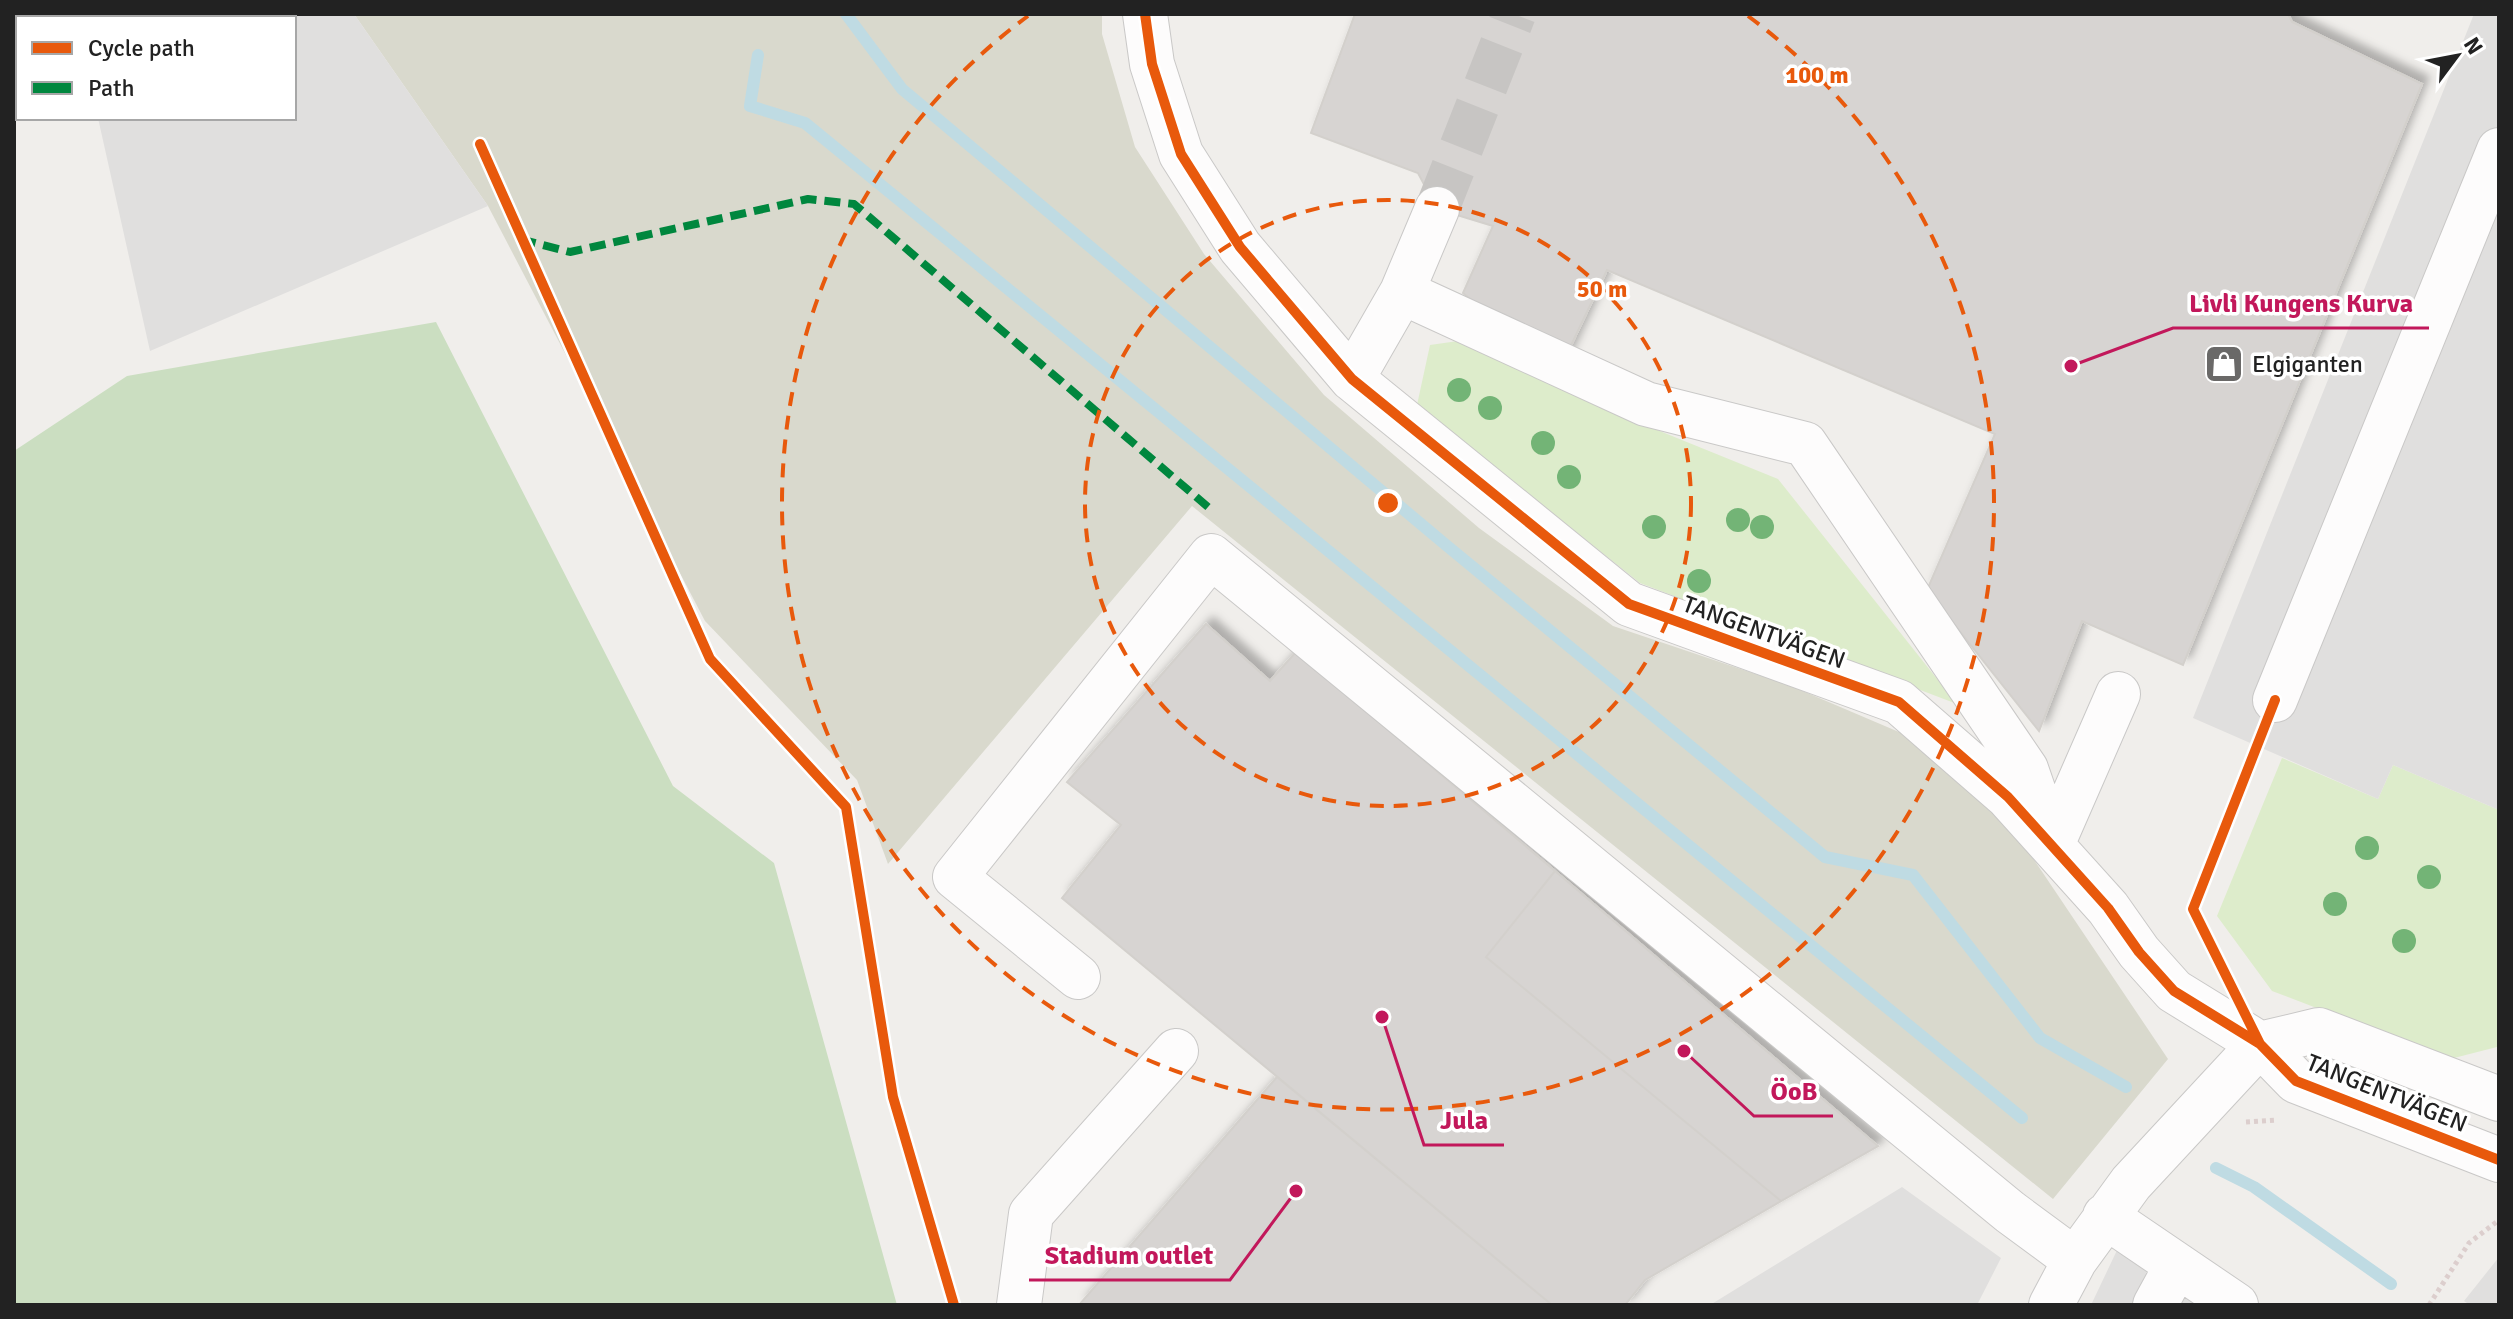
<svg xmlns="http://www.w3.org/2000/svg" width="2513" height="1319" viewBox="0 0 2513 1319" font-family="Signika,sans-serif">
<style>
.construction{fill:#d9d9cd}
.grass{fill:#ddeccb}
.forest{fill:#cbdec1}
.parking{fill:#e0dfde}
.lines{fill:none;stroke-linecap:round;stroke-linejoin:round}
.stream{stroke:#bfdbe3;stroke-width:12}
.building{fill:#d7d4d2;stroke:#d3d0cc;stroke-width:2;filter:url(#shadow)}
.minor-tunnel{stroke:#c7c5c3;stroke-width:44;stroke-dasharray:44 22;stroke-linecap:butt}
.minor-casing{stroke:#c9c8c7;stroke-width:46}
.path{stroke:#dccecd;stroke-width:5;stroke-dasharray:4 4;stroke-linecap:butt}
.minor{stroke:#fdfcfc;stroke-width:44}
.quiet{stroke:#00873e;stroke-width:8;stroke-dasharray:16 8;stroke-linecap:butt}
.cycleway-casing{stroke:#fff;stroke-width:15}
.cycleway{stroke:#e8590c;stroke-width:10}
.tree{fill:#73b476}
.ring{fill:none;stroke:#e8590c;stroke-width:4;stroke-dasharray:14 10}
.labels{text-anchor:middle;stroke-width:7;stroke-linejoin:round;paint-order:stroke}
.poi-label{font-size:24px;fill:#222;stroke:#fff;text-anchor:start}
.street-label{font-size:24px;fill:#222;stroke:#fff}
.centre{fill:#e8590c;stroke:#fff;stroke-width:4}
.ring-label{font-size:24px;text-anchor:middle;font-weight:bold;fill:#e8590c;stroke:#fff;stroke-width:7;stroke-linejoin:round;paint-order:stroke}
.leader{fill:none;stroke:#c2185b;stroke-width:3}
.callout-dot{fill:#c2185b;stroke:#fff;stroke-width:3}
.callout-label{font-size:26px;text-anchor:middle;font-weight:bold;fill:#c2185b;stroke:#fff;stroke-width:7;stroke-linejoin:round;paint-order:stroke}
</style>
<defs>
<filter id="shadow"><feDropShadow dx="7" dy="-7" stdDeviation="4" flood-color="#0004"/></filter>
</defs>
<rect width="100%" height="100%" fill="#f0eeeb"/>
<path class="construction" d="M 354,14 L 1102,14 L 1102,34 L 1135,147 L 1204,254 L 1324,395 L 1479,528 L 1613,626 L 1791,686 L 1913,738 L 2010,824 L 2168,1059 L 2053,1199 L 1192,506 L 888,864 L 857,780 L 705,621 L 488,206 Z"/>
<path class="grass" d="M 1472,339 L 1640,423 L 1778,479 L 1957,704 L 1640,583 L 1417,405 L 1430,345 Z
M 2282,758 L 2378,799 L 2393,765 L 2499,810 L 2497,1047 L 2450,1059 L 2272,991 L 2217,916 Z"/>
<path class="forest" d="M 436,322 L 673,786 L 774,863 L 897,1305 L 14,1305 L 14,451 L 127,376 Z"/>
<path class="parking" d="M 75,14 L 354,14 L 488,206 L 150,351 L 98,118 L 294,118 L 294,18 L 76,18 Z
M 2474,14 L 2499,14 L 2499,810 L 2393,765 L 2378,799 L 2193,718 Z
M 1902,1187 L 2001,1258 L 1977,1305 L 1710,1305 Z
M 2129,1225 L 2254,1305 L 2091,1305 Z
M 2499,1257 L 2499,1305 L 2470,1305 L 2464,1301 Z"/>
<g class="lines">
<path class="stream" d="M 846,14 L 902,89 L 1446,545 L 1825,857 L 1913,875 L 2040,1038 L 2126,1087
M 758,55 L 750,106 L 805,123 L 2022,1118
M 2216,1168 L 2254,1187 L 2391,1284"/>
</g>
<path class="building" d="M 1355,14 L 2288,14 L 2292,22 L 2422,84 L 2183,665 L 2082,621 L 2039,731 L 1927,590 L 1995,434 L 1607,270 L 1564,360 L 1522,343 L 1463,293 L 1493,226 L 1437,209 L 1418,173 L 1311,133 Z
M 1206,624 L 1270,681 L 1296,652 L 1555,871 L 1486,957 L 1781,1201 L 1645,1280 L 1625,1305 L 1552,1305 L 1062,898 L 1121,825 L 1067,782 Z
M 1555,871 L 1878,1146 L 1781,1201 L 1486,957 Z
M 1277,1077 L 1552,1305 L 1079,1305 Z"/>
<g class="lines">
<path class="minor-tunnel" d="M 1437,209 L 1514,14"/>
<g class="minor-casing">
<path id="minor" d="M 1145,14 L 1152,64 L 1181,154 L 1240,247 L 1352,379 L 1629,604 L 1899,702 L 2008,797 L 2108,908 L 2139,952 L 2174,991 L 2260,1044 L 2296,1081 L 2499,1160
M 1402,292 L 1646,404 L 1805,444 L 2026,769 L 2047,830
M 1352,379 L 1402,292 L 1437,209
M 2275,700 L 2499,150
M 2052,845 L 2118,694
M 1078,977 L 955,877 L 1211,556 L 2010,1212 L 2075,1260
M 2105,1216 L 2236,1305
M 1019,1305 L 1031,1214 L 1176,1051
M 2051,1305 L 2075,1260 L 2131,1183 L 2260,1044 L 2319,1030 L 2499,1099
M 2155,1305 L 2177,1265"/>
</g>
<path class="path" d="M 2246,1122 L 2276,1120
M 2429,1305 L 2469,1243 L 2499,1220"/>
<use href="#minor" class="minor"/>
<path class="quiet" d="M 520,239 L 570,252 L 808,199 L 854,204 L 1208,507"/>
<g class="cycleway-casing">
<path id="cycleway" d="M 1145,14 L 1152,64 L 1181,154 L 1240,247 L 1352,379 L 1629,604 L 1899,702 L 2008,797 L 2108,908 L 2139,952 L 2174,991 L 2260,1044 L 2296,1081 L 2499,1160
M 480,144 L 710,659 L 846,807 L 893,1097 L 954,1305
M 2260,1044 L 2193,909 L 2275,700"/>
</g>
<use href="#cycleway" class="cycleway"/>
</g>
<g class="tree">
<circle cx="1459" cy="390" r="12"/>
<circle cx="1490" cy="408" r="12"/>
<circle cx="1543" cy="443" r="12"/>
<circle cx="1569" cy="477" r="12"/>
<circle cx="1738" cy="520" r="12"/>
<circle cx="1654" cy="527" r="12"/>
<circle cx="1762" cy="527" r="12"/>
<circle cx="1699" cy="581" r="12"/>
<circle cx="2367" cy="848" r="12"/>
<circle cx="2429" cy="877" r="12"/>
<circle cx="2335" cy="904" r="12"/>
<circle cx="2404" cy="941" r="12"/>
</g>
<g class="ring">
<circle cx="1388" cy="503" r="303"/>
<path d="M1748 16A606 606 0 1 1 1028 16"/>
</g>
<defs>
<g id="shop-square" transform="scale(2)"><rect x="-9" y="-9" width="18" height="18" rx="4" fill="#6a6968" stroke="#fff"/><path d="M-5-2.5h2.3a2.7 3.5 0 0 1 5.4 0H5L5.5 6h-11ZM-1.5-2.5h3a1.5 2.3 0 0 0-3 0Z" fill="#fff"/></g>
</defs>
<g fill-rule="evenodd">
<use href="#shop-square" x="2224" y="364"/>
</g>
<g class="labels">
<g class="poi-label">
<text x="2252" y="372">Elgiganten</text>
</g>
<g class="street-label">
<text transform="translate(1764 632) rotate(20)" y="8">TANGENTVÄGEN</text>
<text transform="translate(2387 1093) rotate(22)" y="8">TANGENTVÄGEN</text>
</g>
</g>
<circle cx="1388" cy="503" r="12" class="centre"/>
<g class="ring-label">
<text x="1817" y="83">100 m</text>
<text x="1602" y="297">50 m</text>
</g>
<path class="leader" d="M2071 366L2173 328H2429M1684 1051L1754 1116H1833M1382 1017L1424 1145H1504M1296 1191L1230 1280H1029"/>
<g class="callout-dot">
<circle cx="2071" cy="366" r="8"/>
<circle cx="1684" cy="1051" r="8"/>
<circle cx="1382" cy="1017" r="8"/>
<circle cx="1296" cy="1191" r="8"/>
</g>
<g class="callout-label">
<text x="2301" y="312">Livli Kungens Kurva</text>
<text x="1794" y="1100">ÖoB</text>
<text x="1464" y="1129">Jula</text>
<text x="1129" y="1264">Stadium outlet</text>
</g>
<rect width="2513" height="1319" fill="none" stroke="#222222" stroke-width="32"/>
<rect x="16" y="16" width="280" height="104" fill="#ffffff" stroke="#a7a7a7" stroke-width="2"/>
<rect x="32" y="42" width="40" height="12" fill="#e8590c" stroke="#a7a7a7" stroke-width="2"/>
<text x="88" y="56" font-size="24" fill="#222222">Cycle path</text>
<rect x="32" y="82" width="40" height="12" fill="#00873e" stroke="#a7a7a7" stroke-width="2"/>
<text x="88" y="96" font-size="24" fill="#222222">Path</text>
<g transform="translate(2457 56) rotate(58)" stroke="#ffffff" stroke-width="6" paint-order="stroke">
<path d="M0-6L14 30L0 20L-14 30Z" fill="#222222"/>
<text y="-12" font-size="22" font-weight="bold" text-anchor="middle" fill="#222222">N</text>
</g>
</svg>
